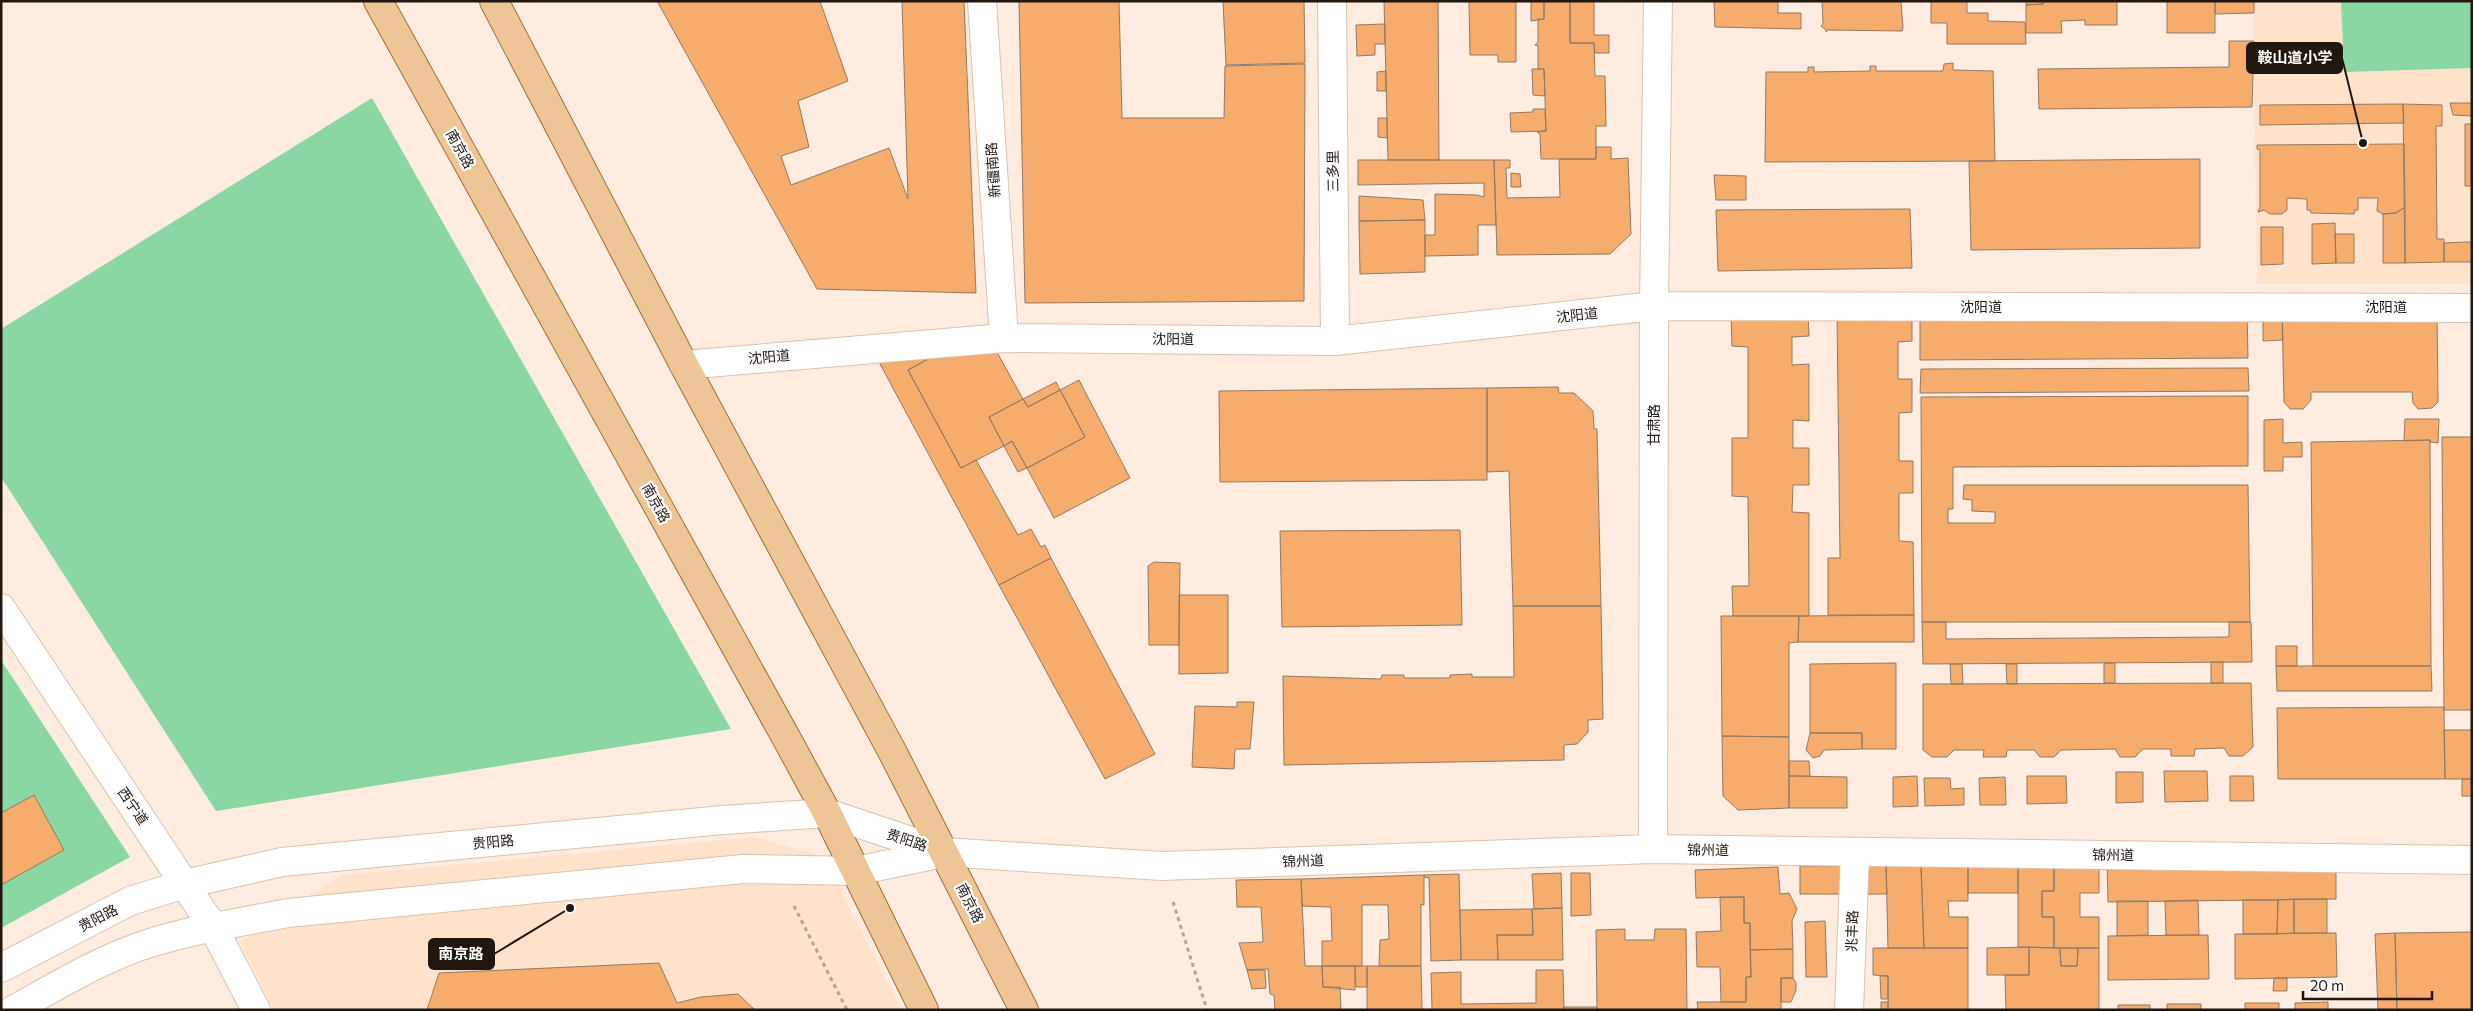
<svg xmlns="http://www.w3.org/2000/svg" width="2473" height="1011" viewBox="0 0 2473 1011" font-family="Commissioner,'Noto Sans SC',sans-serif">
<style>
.built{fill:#fee2cc}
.green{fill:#8ad7a4}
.building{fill:#f5ac6c;stroke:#927a65}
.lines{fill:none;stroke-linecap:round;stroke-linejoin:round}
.minor-casing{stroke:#ddc2ac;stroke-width:30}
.major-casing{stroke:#9e6f3b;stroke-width:30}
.path{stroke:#b4a59a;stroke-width:3;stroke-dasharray:4 4;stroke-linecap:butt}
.minor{stroke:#fff;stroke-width:28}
.major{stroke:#eec597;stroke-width:28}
.labels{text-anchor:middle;stroke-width:4.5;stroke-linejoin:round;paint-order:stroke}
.street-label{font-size:14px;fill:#21170f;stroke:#fdfdfd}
.leader{fill:none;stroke:#21170f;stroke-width:2}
.callout-dot{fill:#21170f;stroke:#fdfdfd;stroke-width:2}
.callout{fill:#21170f;stroke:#21170f;stroke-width:2}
.callout-label{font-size:15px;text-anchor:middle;font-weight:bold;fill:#fff}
</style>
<rect width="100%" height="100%" fill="#fdecdf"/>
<path class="built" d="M 2253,1 L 2472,1 L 2472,284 L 2257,284 Z
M 754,837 L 823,857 L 902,1010 L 275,1010 L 239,942 L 342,875 Z"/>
<path class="green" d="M 2341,1 L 2472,1 L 2472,68 L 2344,72 Z
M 372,98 L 731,729 L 216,811 L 1,477 L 1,329 Z
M 1,660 L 130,857 L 1,928 Z"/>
<path class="building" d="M 657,1 L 820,1 L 848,81 L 798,101 L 809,147 L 781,156 L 791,185 L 889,148 L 908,199 L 902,1 L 964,1 L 976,293 L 817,289 Z
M 1019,1 L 1119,1 L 1122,118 L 1224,118 L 1225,66 L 1305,64 L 1304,301 L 1025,303 Z
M 1223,1 L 1304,1 L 1305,63 L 1226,65 Z
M 1384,1 L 1438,1 L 1439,160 L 1388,160 Z
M 1469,1 L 1516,1 L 1516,62 L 1498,62 L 1498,55 L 1470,55 Z
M 1531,1 L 1544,1 L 1544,19 L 1531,21 Z
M 1544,1 L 1570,1 L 1570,43 L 1594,43 L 1595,76 L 1605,76 L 1606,126 L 1596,126 L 1596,159 L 1541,159 L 1540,134 L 1537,132 L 1546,131 L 1544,69 L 1538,69 L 1538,46 L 1535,45 L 1538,42 L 1538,19 L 1544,19 Z
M 1570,1 L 1594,1 L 1594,35 L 1609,35 L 1609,53 L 1595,53 L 1594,43 L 1570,43 Z
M 1714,1 L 1778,1 L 1778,13 L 1801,13 L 1801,29 L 1715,27 Z
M 1822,1 L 1901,1 L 1903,28 L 1902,31 L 1828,30 L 1826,32 L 1826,30 L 1821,26 L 1823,24 Z
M 1931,1 L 1967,1 L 1967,13 L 1988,13 L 1988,21 L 2025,22 L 2026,44 L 1947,44 L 1947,23 L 1931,23 Z
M 2026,1 L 2043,1 L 2043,4 L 2026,5 Z
M 2043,1 L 2117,1 L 2117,25 L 2085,25 L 2085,20 L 2061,21 L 2062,33 L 2026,33 L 2026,5 L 2043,4 Z
M 2167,1 L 2215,1 L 2215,33 L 2167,33 Z
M 2215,1 L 2254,1 L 2254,13 L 2215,14 Z
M 1385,24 L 1385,44 L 1375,44 L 1375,55 L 1357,56 L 1356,25 Z
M 2229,41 L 2254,41 L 2252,107 L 2039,109 L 2038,69 L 2229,67 Z
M 1953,63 L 1953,70 L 1993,71 L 1995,161 L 1765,162 L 1766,72 L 1808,72 L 1808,67 L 1814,67 L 1814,72 L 1870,71 L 1870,66 L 1876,66 L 1876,71 L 1943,71 L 1944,64 Z
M 1532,69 L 1544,69 L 1545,96 L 1533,95 Z
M 1386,71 L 1386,91 L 1377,91 L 1377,72 Z
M 2450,103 L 2472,103 L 2472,116 L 2453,115 Z
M 2403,104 L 2404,123 L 2260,125 L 2260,105 Z
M 2403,104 L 2442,105 L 2442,126 L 2436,126 L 2437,239 L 2444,239 L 2444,262 L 2405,263 Z
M 1533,109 L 1545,109 L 1546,131 L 1511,132 L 1510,113 L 1533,112 Z
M 1378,118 L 1387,118 L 1387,138 L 1378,137 Z
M 2465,124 L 2472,124 L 2472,186 L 2465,186 Z
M 2404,144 L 2405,207 L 2396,213 L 2383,214 L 2377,211 L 2378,198 L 2358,198 L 2358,210 L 2355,210 L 2354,214 L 2311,213 L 2310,210 L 2307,210 L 2307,199 L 2287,198 L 2287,210 L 2282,214 L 2270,214 L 2264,210 L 2258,212 L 2260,207 L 2260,150 L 2257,149 L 2257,145 Z
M 1596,147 L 1611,147 L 1611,159 L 1628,158 L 1631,234 L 1610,254 L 1497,255 L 1494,160 L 1510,160 L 1510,168 L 1506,168 L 1507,198 L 1560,197 L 1559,159 L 1596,159 Z
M 2200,159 L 2200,248 L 1971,250 L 1969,161 Z
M 1358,160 L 1494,160 L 1496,225 L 1478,225 L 1478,255 L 1425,256 L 1425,235 L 1435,235 L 1435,194 L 1477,195 L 1484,197 L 1484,183 L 1358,185 Z
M 1511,173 L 1520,174 L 1521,187 L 1511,187 Z
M 1714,175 L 1746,176 L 1746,200 L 1716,200 Z
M 1359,196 L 1423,200 L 1425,220 L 1359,221 Z
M 2405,207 L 2405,263 L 2383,263 L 2383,214 L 2396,213 Z
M 1910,209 L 1912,268 L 1718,271 L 1716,210 Z
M 1425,220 L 1425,272 L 1360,274 L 1359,221 Z
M 2335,223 L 2336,263 L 2312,264 L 2312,224 Z
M 2261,227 L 2283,227 L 2283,264 L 2261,265 Z
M 2335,234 L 2354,234 L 2354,263 L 2336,263 Z
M 2466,242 L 2472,242 L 2472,262 L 2444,262 L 2444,243 Z
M 2247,312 L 2248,358 L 1920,360 L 1920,314 Z
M 2437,312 L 2438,402 L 2432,408 L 2418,409 L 2413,403 L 2412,392 L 2311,392 L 2311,400 L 2303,409 L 2290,409 L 2284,402 L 2282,313 Z
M 2263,313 L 2282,313 L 2283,340 L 2263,341 Z
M 1837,314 L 1912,314 L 1912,341 L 1898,342 L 1898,379 L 1912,379 L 1912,412 L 1899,413 L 1899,461 L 1913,461 L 1913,493 L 1899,493 L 1899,541 L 1913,542 L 1914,615 L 1828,615 L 1828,558 L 1840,558 Z
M 1808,315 L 1809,336 L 1792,337 L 1792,365 L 1809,364 L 1809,421 L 1793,420 L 1793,448 L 1809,448 L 1809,485 L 1793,485 L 1792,512 L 1809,513 L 1809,616 L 1733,616 L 1732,586 L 1749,586 L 1748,497 L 1732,496 L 1732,438 L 1748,438 L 1748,347 L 1732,346 L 1731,316 Z
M 984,329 L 1023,399 L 989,417 L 1004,446 L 961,468 L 908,370 Z
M 920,343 L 932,357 L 908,370 L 961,468 L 976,460 L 1018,535 L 1031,529 L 1041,547 L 1045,545 L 1051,558 L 999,585 L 880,364 Z
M 2248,368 L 2249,391 L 1920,393 L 1921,369 Z
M 1079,380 L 1130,478 L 1054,518 L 1027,468 L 1085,437 L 1060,390 Z
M 1056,382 L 1060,390 L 1028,407 L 1023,399 Z
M 1558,387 L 1559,393 L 1574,393 L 1593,411 L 1594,429 L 1597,429 L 1601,606 L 1513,606 L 1509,471 L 1487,472 L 1487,388 Z
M 1487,388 L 1487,480 L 1220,482 L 1219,391 Z
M 1060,390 L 1085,437 L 1027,468 L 1012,441 L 1004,446 L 989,417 L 1023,399 L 1028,407 Z
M 2248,396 L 2248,466 L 1953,467 L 1953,509 L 1948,509 L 1948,523 L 1995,523 L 1995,512 L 1972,511 L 1972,500 L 1963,499 L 1964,485 L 2248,485 L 2250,622 L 1922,622 L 1921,397 Z
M 2283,419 L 2283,443 L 2302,442 L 2302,457 L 2283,457 L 2283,471 L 2264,471 L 2264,420 Z
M 2405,419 L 2439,419 L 2438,443 L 2430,442 L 2430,440 L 2404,441 Z
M 2442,437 L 2472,437 L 2472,710 L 2444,710 Z
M 2430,440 L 2431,666 L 2313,666 L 2311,442 Z
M 1012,441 L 1027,468 L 1018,472 L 1004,446 Z
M 1460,530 L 1462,625 L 1282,627 L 1280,531 Z
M 1051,558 L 1155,754 L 1105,779 L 999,585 Z
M 1154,562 L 1180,563 L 1179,645 L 1149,645 L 1148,566 Z
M 1179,595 L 1228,595 L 1228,673 L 1179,674 Z
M 1513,606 L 1601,606 L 1603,719 L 1588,720 L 1588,732 L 1577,744 L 1564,745 L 1564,760 L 1284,765 L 1283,676 L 1381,679 L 1382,675 L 1404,675 L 1404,678 L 1450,678 L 1450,675 L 1472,674 L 1472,677 L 1514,677 Z
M 1914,615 L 1914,642 L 1798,642 L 1799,616 Z
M 1721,616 L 1799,616 L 1798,642 L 1789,643 L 1789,737 L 1722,736 Z
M 1922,622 L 1946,622 L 1946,639 L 2229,637 L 2229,622 L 2251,622 L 2252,662 L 1923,664 Z
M 2276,646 L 2297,646 L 2297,666 L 2276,666 Z
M 2211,662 L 2223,662 L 2223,683 L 2211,683 Z
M 1896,663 L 1896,749 L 1862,749 L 1862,733 L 1810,733 L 1810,664 Z
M 2104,663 L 2115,663 L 2115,683 L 2104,683 Z
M 1950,664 L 1962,664 L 1963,684 L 1951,684 Z
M 2006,664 L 2017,664 L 2017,684 L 2007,684 Z
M 2276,666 L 2431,666 L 2432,691 L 2277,691 Z
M 2251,683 L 2253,747 L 2243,756 L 2229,756 L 2224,748 L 2195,749 L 2194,756 L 2171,756 L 2171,749 L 2143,749 L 2135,757 L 2120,757 L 2115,749 L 2061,750 L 2054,757 L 2040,757 L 2034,750 L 2007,750 L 2006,757 L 1983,757 L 1984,750 L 1954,750 L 1947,757 L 1932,757 L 1923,750 L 1923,684 Z
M 1237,702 L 1254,702 L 1250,749 L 1235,749 L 1234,769 L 1192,767 L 1195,706 L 1237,707 Z
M 2444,707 L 2445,779 L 2278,779 L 2277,708 Z
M 2444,730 L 2472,730 L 2472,779 L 2445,779 Z
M 1810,733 L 1862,733 L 1862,749 L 1824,750 L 1820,756 L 1813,758 L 1806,750 Z
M 1722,736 L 1789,737 L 1789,808 L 1738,810 L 1723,796 Z
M 1789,761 L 1809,761 L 1810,776 L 1789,776 Z
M 2164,771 L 2207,771 L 2208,801 L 2165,802 Z
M 2116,772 L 2143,772 L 2143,802 L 2116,803 Z
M 1789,776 L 1847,777 L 1847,808 L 1789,808 Z
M 1917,776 L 1918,806 L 1893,807 L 1893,777 Z
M 2027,776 L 2066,776 L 2067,803 L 2027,804 Z
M 2230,776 L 2253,776 L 2254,801 L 2230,801 Z
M 2005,777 L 2006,805 L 1980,805 L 1979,778 Z
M 1924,778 L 1950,778 L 1951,789 L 1964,788 L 1964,805 L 1925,806 Z
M 2462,779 L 2472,779 L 2472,796 L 2462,796 Z
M 34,795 L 64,850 L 1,885 L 1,813 Z
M 2336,857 L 2336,899 L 2108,902 L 2107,860 Z
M 2054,862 L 2099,862 L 2099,893 L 2080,893 L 2080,917 L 2099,917 L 2099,948 L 2054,948 L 2054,917 L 2042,917 L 2042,891 L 2054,891 Z
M 2054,862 L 2054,891 L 2042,891 L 2042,917 L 2054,917 L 2054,948 L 2018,947 L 2018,863 Z
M 2018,863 L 2018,893 L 1968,893 L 1968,864 Z
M 1968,864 L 1968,901 L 1948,901 L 1949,917 L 1968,917 L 1968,948 L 1924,948 L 1921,865 Z
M 1921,865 L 1924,948 L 1888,948 L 1886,866 Z
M 1800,866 L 1886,866 L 1887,894 L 1800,894 Z
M 1778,867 L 1780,894 L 1789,893 L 1797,909 L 1792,921 L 1793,949 L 1750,950 L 1750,923 L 1744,923 L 1744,897 L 1696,898 L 1695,870 Z
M 1561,873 L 1562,908 L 1534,909 L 1532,874 Z
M 1571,873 L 1590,873 L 1591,915 L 1571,916 Z
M 1459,874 L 1461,960 L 1431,961 L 1429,878 L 1424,877 L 1424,875 Z
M 1424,875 L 1424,905 L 1421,904 L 1421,966 L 1379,966 L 1380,940 L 1389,939 L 1388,905 L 1362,905 L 1362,966 L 1322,966 L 1322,941 L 1332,941 L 1331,907 L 1302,906 L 1301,879 Z
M 1301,879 L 1305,966 L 1322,966 L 1323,987 L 1340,987 L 1341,1010 L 1275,1010 L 1274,995 L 1270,994 L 1268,969 L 1247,970 L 1239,943 L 1263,942 L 1261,907 L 1237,907 L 1236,880 Z
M 1720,897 L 1744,897 L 1744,923 L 1750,923 L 1751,977 L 1746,977 L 1746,1002 L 1721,1002 L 1720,967 L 1697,967 L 1696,932 L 1721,931 Z
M 2294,899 L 2294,933 L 2277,934 L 2278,900 Z
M 2294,899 L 2327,899 L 2327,933 L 2294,933 Z
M 2198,900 L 2199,935 L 2166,935 L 2165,901 Z
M 2243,900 L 2278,900 L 2277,934 L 2243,934 Z
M 2117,901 L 2148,901 L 2148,935 L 2117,936 Z
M 1562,908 L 1563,960 L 1498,960 L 1497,935 L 1533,935 L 1532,909 Z
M 1532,909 L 1533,935 L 1497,935 L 1498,960 L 1461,960 L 1460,910 Z
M 1825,921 L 1827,977 L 1806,977 L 1805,922 Z
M 1625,929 L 1625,940 L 1654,940 L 1655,929 L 1686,929 L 1687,1010 L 1597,1010 L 1596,930 Z
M 2472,932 L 2472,1010 L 2397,1010 L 2395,933 Z
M 2336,933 L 2337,977 L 2235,979 L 2235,934 Z
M 2395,933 L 2397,1010 L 2378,1010 L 2375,934 Z
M 2208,935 L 2209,979 L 2108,980 L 2108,936 Z
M 2029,947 L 2060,948 L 2061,966 L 2077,966 L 2078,948 L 2099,948 L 2099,1010 L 2006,1010 L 2005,975 L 2029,975 Z
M 2029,947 L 2029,975 L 1987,975 L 1987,948 Z
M 1873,948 L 1968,948 L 1968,1010 L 1888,1010 L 1888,976 L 1873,975 Z
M 2060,948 L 2078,948 L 2077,966 L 2061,966 Z
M 1793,949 L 1793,978 L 1781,978 L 1781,1010 L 1698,1010 L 1697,1002 L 1746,1002 L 1746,977 L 1751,977 L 1750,950 Z
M 659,963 L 677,1003 L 701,997 L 738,994 L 755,1010 L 427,1010 L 439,973 Z
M 1322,966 L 1355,966 L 1355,990 L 1323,987 Z
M 1355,966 L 1367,966 L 1367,987 L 1356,987 Z
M 1367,966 L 1421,966 L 1422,1010 L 1367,1010 Z
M 1247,970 L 1265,970 L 1266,988 L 1252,989 Z
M 1536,970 L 1563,970 L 1564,1010 L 1432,1010 L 1431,973 L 1461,972 L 1461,1004 L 1536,1003 Z
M 1880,976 L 1888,976 L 1888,999 L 1881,999 Z
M 1781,978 L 1793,978 L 1796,983 L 1796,990 L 1791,1002 L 1781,1002 Z
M 2274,978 L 2287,978 L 2287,991 L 2273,991 Z
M 1881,1002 L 1888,1002 L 1888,1010 L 1881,1010 Z
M 2328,1002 L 2328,1010 L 2295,1010 L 2295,1003 Z
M 2245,1003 L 2279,1003 L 2279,1010 L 2245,1010 Z
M 2167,1004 L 2201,1004 L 2201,1010 L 2167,1010 Z
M 2118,1005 L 2150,1005 L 2150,1010 L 2118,1010 Z
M 1563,1007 L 1597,1007 L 1597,1010 L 1563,1010 Z"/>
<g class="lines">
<g class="minor-casing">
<path id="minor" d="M 982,1 L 1004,338
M 1332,1 L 1335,341
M 684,365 L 1004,338 L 1335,341 L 1654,306 L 2472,308
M 1,608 L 213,927 L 256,1010
M 1653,849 L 1654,306 L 1658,1
M 1,968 L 130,901 L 185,884 L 282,862 L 723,820 L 827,813 L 944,852 L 1162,866 L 1653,849 L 2472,860
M 13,1010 C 57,986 102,958 150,943 C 195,929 241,922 288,913 L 743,869 L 856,871 L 943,853
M 1849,1010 L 1855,852"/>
</g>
<g class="major-casing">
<path id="major" d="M 378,1 L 788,741 L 827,813 L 924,1010
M 494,1 L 684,365 L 893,753 L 1024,1010"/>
</g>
<path class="path" d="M 1173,902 L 1207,1010
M 794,906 L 847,1010"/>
<use href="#minor" class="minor"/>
<use href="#major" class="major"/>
</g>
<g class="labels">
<g class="street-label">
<text transform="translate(460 149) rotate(61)" y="5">南京路</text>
<text transform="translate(993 170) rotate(-94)" y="5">新疆南路</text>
<text transform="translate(1333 171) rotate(-91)" y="5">三多里</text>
<text x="1981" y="312">沈阳道</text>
<text x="2386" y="312">沈阳道</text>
<text transform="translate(1577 315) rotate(-6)" y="5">沈阳道</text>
<text transform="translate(1173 339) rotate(1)" y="5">沈阳道</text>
<text transform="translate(769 357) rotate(-5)" y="5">沈阳道</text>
<text transform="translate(1654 425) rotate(-90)" y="5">甘肃路</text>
<text transform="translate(656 503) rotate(61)" y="5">南京路</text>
<text transform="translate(133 806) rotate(56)" y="5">西宁道</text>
<text transform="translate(907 840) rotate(18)" y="5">贵阳路</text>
<text transform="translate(493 842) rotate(-5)" y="5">贵阳路</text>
<text transform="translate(1708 850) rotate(1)" y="5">锦州道</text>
<text transform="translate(2113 855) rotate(1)" y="5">锦州道</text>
<text transform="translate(1303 861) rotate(-2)" y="5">锦州道</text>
<text transform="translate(970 903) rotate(63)" y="5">南京路</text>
<text transform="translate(98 918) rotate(-27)" y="5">贵阳路</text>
<text transform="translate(1852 931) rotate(-88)" y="5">兆丰路</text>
</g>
</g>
<path class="leader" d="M2363 143L2342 58M570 908L494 954"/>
<g class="callout-dot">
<circle cx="2363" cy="143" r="5"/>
<circle cx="570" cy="908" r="5"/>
</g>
<g class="callout">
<rect x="2247" y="43" width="95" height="30" rx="5"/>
<rect x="429" y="939" width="65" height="30" rx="5"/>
</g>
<g class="callout-label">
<text x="2295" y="63">鞍山道小学</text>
<text x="461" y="959">南京路</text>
</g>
<rect width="2473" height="1011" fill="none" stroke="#21170f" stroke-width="5"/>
<path d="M2303 991v8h129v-8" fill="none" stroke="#21170f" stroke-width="2.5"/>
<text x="2310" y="991" font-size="15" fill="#21170f" stroke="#fdfdfd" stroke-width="4" paint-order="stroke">20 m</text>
</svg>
